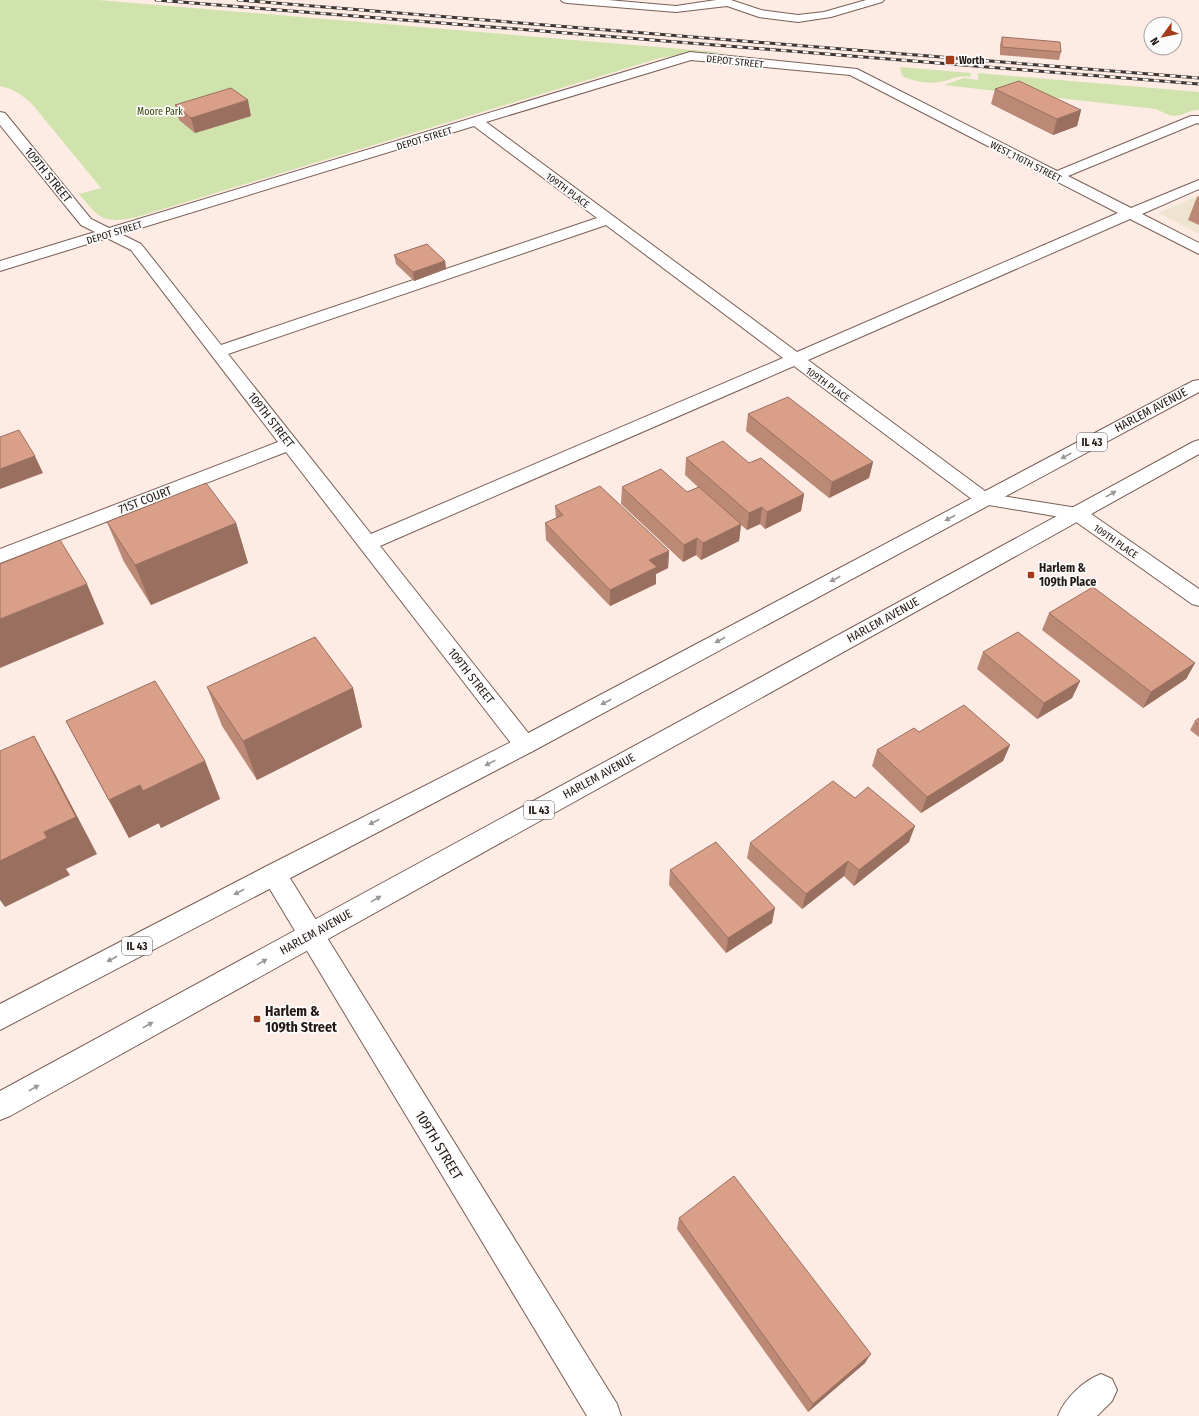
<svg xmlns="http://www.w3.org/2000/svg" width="1199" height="1416" viewBox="0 0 1199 1416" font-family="'Fira Sans Condensed',sans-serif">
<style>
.commercial{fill:#efe4cf}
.green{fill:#d0e3ad}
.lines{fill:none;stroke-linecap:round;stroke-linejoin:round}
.minor-casing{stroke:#795f56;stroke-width:2}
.major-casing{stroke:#795f56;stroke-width:2}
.minor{fill:#fff;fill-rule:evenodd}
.major{fill:#fff;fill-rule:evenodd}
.rail-casing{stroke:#413631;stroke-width:3}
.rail{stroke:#fcfcfc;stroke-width:2;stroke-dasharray:5.5;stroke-linecap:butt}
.wall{fill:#bb8976}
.shaded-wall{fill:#996f60}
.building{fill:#da9f89;stroke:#996f60}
.oneway{fill:#9c9795}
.poi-dot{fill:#a33c1a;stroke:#fcfcfc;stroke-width:1.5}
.labels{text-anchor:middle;stroke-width:3.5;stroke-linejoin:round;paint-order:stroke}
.far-poi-label{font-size:10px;font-weight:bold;fill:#221814;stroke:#fcfcfc;text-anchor:start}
.far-street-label{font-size:10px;fill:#221814;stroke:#fcfcfc}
.far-park-label{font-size:10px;fill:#324201;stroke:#fcfcfc}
.shield{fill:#fcfcfc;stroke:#635c5a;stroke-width:1}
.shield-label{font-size:11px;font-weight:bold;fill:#221814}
.street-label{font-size:12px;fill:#221814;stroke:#fcfcfc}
.poi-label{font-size:12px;font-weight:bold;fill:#221814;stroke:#fcfcfc;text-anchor:start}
.near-poi-label{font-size:14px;font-weight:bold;fill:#221814;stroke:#fcfcfc;text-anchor:start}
.near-street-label{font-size:14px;fill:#221814;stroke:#fcfcfc}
</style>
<rect width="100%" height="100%" fill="#fdebe4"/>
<path class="commercial" d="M 1199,195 L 1199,234 L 1159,213 Z"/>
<path class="green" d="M 0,0 L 98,0 L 730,53 C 706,52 684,53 660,58 L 137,217 C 102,224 100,219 79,194 L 101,188 L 32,104 C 22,95 14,89 0,86 Z
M 900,67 L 971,73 L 970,77 C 955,75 953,80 939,82 C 928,84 912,81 902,76 Z
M 978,73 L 1199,92 L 1199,110 C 1190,109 1183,116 1174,116 C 1169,116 1161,111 1156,109 L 944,85 L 964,78 L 978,80 Z"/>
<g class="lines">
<g class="minor-casing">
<path id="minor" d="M 561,0 L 608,0 L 676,6 L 716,0 L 731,0 L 761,10 L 798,15 L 824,12 L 866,0 L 884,0 L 882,2 L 831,17 L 798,22 L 759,17 L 727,6 L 676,12 L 567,3 L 563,2 Z
M 690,52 L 857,69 L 1057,171 L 1191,116 L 1199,116 L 1199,124 L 1197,123 L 1068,176 L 1131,208 L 1199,180 L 1199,189 L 1142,214 L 1199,243 L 1199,254 L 1130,219 L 808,360 L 989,494 L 1084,509 L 1199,589 L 1199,606 L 1192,604 L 1072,519 L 977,503 L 794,366 L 380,546 L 533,739 L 536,745 L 533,751 L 525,754 L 517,751 L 286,452 L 0,563 L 0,549 L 278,442 L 131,250 L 107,238 L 0,271 L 0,261 L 95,232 L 81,225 L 0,125 L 0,112 L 5,113 L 91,219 L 109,228 ZM 691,60 L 850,75 L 1118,213 L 797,352 L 486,122 ZM 474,126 L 597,218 L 221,345 L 141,244 L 121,234 ZM 606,225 L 783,358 L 371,534 L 228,354 Z
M 274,864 L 283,867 L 617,1404 L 621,1416 L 587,1416 L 265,881 L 262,874 L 265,867 Z
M 1101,1374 L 1112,1379 L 1117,1390 L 1112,1401 L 1097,1416 L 1058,1416 C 1065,1398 1083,1381 1101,1374 Z"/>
</g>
<g class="major-casing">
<path id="major" d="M 1199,380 L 1199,392 L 533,751 L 0,1030 L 0,1004 L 265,867 L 517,739 L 1193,381 Z
M 1199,440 L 1199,454 L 10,1116 L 0,1120 L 0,1091 L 1193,442 Z"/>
</g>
<use href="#minor" class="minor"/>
<use href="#major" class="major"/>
<g class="rail-casing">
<path id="rail" d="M 156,0 L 1199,84
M 238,0 L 1199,78"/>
</g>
<use href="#rail" class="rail"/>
</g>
<path class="wall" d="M 1002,37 L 1061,52 L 1059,60 L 1000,55 L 1000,45 Z
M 995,89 L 1081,110 L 1077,126 L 1053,135 L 991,104 Z
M 175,105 L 251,116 L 195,133 L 179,120 Z
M 1199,196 L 1199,225 L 1188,220 L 1197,197 Z
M 394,255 L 445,261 L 446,269 L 414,281 L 396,264 Z
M 748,414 L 873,462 L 869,478 L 829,498 L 746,431 Z
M 686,458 L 749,463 L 804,494 L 801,511 L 765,529 L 760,524 L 747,530 L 741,525 L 739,541 L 701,560 L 696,555 L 683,562 L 621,504 L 622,487 L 687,492 L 698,487 L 685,475 Z
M 555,506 L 669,551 L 668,568 L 656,574 L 656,584 L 610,606 L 546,540 L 545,523 L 556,518 Z
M 107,522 L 236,523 L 248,563 L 151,605 L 124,562 Z
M 1049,613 L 1195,663 L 1186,679 L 1143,708 L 1042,630 Z
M 983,652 L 1080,681 L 1072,698 L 1037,719 L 977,669 Z
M 207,687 L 353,688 L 362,727 L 257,780 L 222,726 Z
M 1199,718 L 1199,737 L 1190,730 L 1195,721 Z
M 66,721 L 205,761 L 220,799 L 161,828 L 159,823 L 129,838 Z
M 919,732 L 1010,745 L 1003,761 L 921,813 L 872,766 L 877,750 Z
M 909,842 L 854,886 L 844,876 L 802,909 L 747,858 L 750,843 Z
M 670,870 L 772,923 L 726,953 L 669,885 Z
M 679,1218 L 865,1363 L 808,1412 L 677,1229 Z"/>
<path class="shaded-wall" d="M 248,100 L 251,116 L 195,133 L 191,118 Z
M 1081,110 L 1077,126 L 1053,135 L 1057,119 Z
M 445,261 L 446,269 L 414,281 L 413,272 Z
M 35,456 L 43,473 L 0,489 L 0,469 Z
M 873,462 L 869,478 L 829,498 L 832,482 Z
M 804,494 L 801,511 L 765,529 L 767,512 Z
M 762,507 L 760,524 L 747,530 L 749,513 Z
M 236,523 L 248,563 L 151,605 L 135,565 Z
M 741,524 L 739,541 L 701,560 L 703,543 Z
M 697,538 L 696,555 L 683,562 L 684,545 Z
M 669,551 L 668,568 L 656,574 L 656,584 L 610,606 L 610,590 L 649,560 Z
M 87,584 L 104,624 L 0,668 L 0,619 Z
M 1195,663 L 1186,679 L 1143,708 L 1151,692 Z
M 1080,681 L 1072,698 L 1037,719 L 1044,703 Z
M 353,688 L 362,727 L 257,780 L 243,741 Z
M 34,736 L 55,774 L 97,854 L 66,869 L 70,875 L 5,907 L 0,900 L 0,861 L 44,832 Z
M 1010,745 L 1003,761 L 921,813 L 927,797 Z
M 205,761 L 220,799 L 161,828 L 143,791 Z
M 140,785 L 159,823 L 129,838 L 109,800 Z
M 915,826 L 909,842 L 854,886 L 859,870 Z
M 848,861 L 844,876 L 802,909 L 806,894 Z
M 775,908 L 772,923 L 726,953 L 728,938 Z
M 871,1354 L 865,1363 L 808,1412 L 813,1404 Z"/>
<path class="building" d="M 1002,37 L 1060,42 L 1061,52 L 1002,47 Z
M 1019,81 L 1081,110 L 1057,119 L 995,89 Z
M 231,88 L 248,100 L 191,118 L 175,105 Z
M 427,244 L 445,261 L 413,272 L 394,255 Z
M 788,397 L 873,462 L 832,482 L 748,414 Z
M 19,430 L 35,456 L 0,469 L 0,437 Z
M 723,441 L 749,463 L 761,458 L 804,494 L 767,512 L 762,507 L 749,513 L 686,458 Z
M 661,469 L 687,492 L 699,487 L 741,524 L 703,543 L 697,538 L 684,545 L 622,487 Z
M 206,483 L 236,523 L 135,565 L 107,522 Z
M 600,486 L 669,551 L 649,560 L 657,567 L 610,590 L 545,523 L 563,515 L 555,506 Z
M 60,540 L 87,584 L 0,619 L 0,564 Z
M 1093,587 L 1195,663 L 1151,692 L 1049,613 Z
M 1018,632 L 1080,681 L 1044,703 L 983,652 Z
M 315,637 L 353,688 L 243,741 L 207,687 Z
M 155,681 L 205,761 L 143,791 L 140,785 L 109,800 L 66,721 Z
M 964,705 L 1010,745 L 927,797 L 877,750 L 914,728 L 919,732 Z
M 1199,718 L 1199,725 L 1195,721 Z
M 34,736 L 76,817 L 44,832 L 47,838 L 0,861 L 0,751 Z
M 833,781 L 855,798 L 868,787 L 915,826 L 859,870 L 848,861 L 806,894 L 750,843 Z
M 716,842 L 775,908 L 728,938 L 670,870 Z
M 734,1176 L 871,1354 L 813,1404 L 679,1218 Z"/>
<defs><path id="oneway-solid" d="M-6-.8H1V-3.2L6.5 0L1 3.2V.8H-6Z"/></defs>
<g class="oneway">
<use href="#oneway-solid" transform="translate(1066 456) rotate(152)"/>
<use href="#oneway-solid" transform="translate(1111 494) rotate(-29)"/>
<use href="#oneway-solid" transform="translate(950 518) rotate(152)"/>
<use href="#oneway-solid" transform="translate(835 579) rotate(152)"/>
<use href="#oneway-solid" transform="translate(720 640) rotate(152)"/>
<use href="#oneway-solid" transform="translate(606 702) rotate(152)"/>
<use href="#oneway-solid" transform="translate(490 763) rotate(153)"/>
<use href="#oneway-solid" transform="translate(374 822) rotate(153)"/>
<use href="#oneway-solid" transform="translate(239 892) rotate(152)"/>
<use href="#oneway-solid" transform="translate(376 899) rotate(-29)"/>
<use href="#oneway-solid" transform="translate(112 959) rotate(152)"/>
<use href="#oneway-solid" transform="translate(262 962) rotate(-29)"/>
<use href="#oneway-solid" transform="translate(148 1025) rotate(-29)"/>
<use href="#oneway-solid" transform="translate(34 1088) rotate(-29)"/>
</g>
<g class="poi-dot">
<rect x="945" y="55" width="10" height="10" rx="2"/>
<rect x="1027" y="571" width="8" height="8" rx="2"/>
<rect x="253" y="1015" width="8" height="8" rx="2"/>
</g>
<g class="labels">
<g class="far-poi-label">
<text x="959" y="64">Worth</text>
</g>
<g class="far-street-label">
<text transform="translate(735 61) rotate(6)" y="4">DEPOT STREET</text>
<text transform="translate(424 138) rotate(-17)" y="4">DEPOT STREET</text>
<text transform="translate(1026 161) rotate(27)" y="4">WEST 110TH STREET</text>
<text transform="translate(568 190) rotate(37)" y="4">109TH PLACE</text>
<text transform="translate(114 232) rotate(-17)" y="4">DEPOT STREET</text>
<text transform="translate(828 384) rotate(36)" y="4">109TH PLACE</text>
<text transform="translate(1116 541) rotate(35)" y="4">109TH PLACE</text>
</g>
<g class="far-park-label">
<text x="160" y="115">Moore Park</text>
</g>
<g class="shield">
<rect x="1077" y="433" width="30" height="18" rx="3"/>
<rect x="524" y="801" width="30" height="18" rx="3"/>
<rect x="122" y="937" width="30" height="18" rx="3"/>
</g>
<g class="shield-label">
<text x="1092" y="446">IL 43</text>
<text x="539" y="814">IL 43</text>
<text x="137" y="950">IL 43</text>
</g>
<g class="street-label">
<text transform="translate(48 175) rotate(51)" y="4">109TH STREET</text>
<text transform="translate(1151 410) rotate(-28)" y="4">HARLEM AVENUE</text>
<text transform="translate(271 420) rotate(52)" y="4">109TH STREET</text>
<text transform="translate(145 500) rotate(-21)" y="4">71ST COURT</text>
<text transform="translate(883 620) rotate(-29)" y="4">HARLEM AVENUE</text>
<text transform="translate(471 676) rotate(52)" y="4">109TH STREET</text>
<text transform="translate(599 776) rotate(-29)" y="4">HARLEM AVENUE</text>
<text transform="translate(316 932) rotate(-29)" y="4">HARLEM AVENUE</text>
</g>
<g class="poi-label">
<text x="1039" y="572">Harlem &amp;<tspan x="1039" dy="14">109th Place</tspan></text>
</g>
<g class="near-poi-label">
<text x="265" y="1016">Harlem &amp;<tspan x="265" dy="16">109th Street</tspan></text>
</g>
<g class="near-street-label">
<text transform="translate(439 1145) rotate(59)" y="5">109TH STREET</text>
</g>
</g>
<g transform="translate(1163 36) rotate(237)"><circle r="19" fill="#fcfcfc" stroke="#a5a19f"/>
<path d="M0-3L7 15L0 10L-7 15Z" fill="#a33c1a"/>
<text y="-6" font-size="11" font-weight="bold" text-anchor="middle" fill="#221814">N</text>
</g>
</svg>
